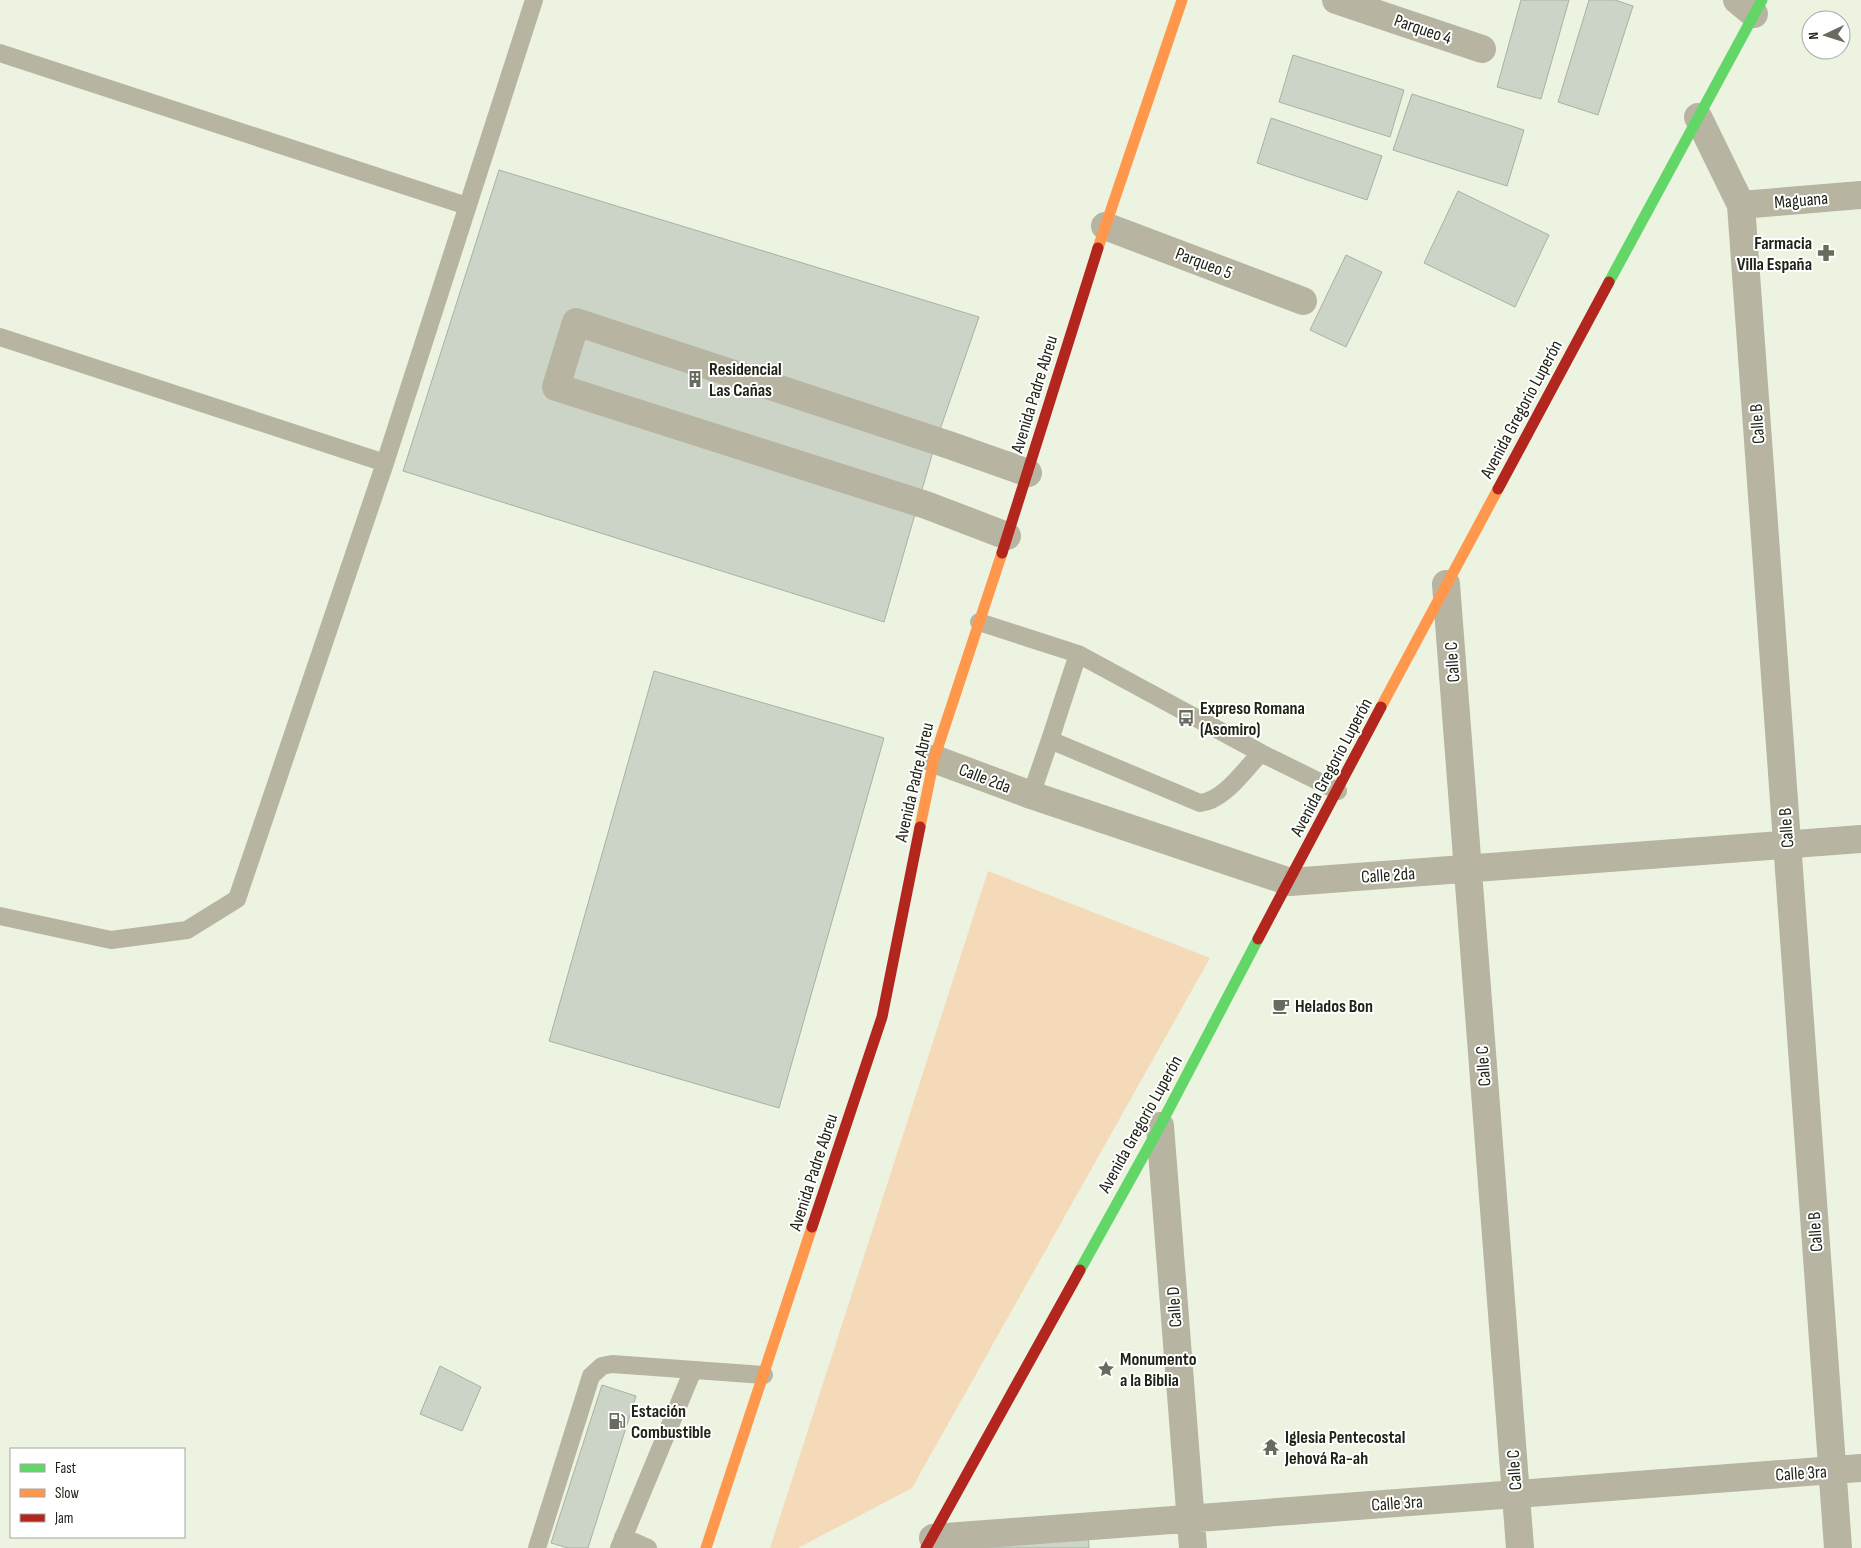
<svg xmlns="http://www.w3.org/2000/svg" width="1861" height="1548" viewBox="0 0 1861 1548" font-family="'Sofia Sans Condensed',sans-serif">
<style>
.green{fill:#f4dab8}
.building{fill:#ccd4c8;stroke:#a9b1a4}
.lines{fill:none;stroke-linecap:round;stroke-linejoin:round}
.lane{stroke:#b7b4a1;stroke-width:18}
.street{stroke:#b7b4a1;stroke-width:28}
.fast{stroke:#63d668;stroke-width:11}
.slow{stroke:#ff974d;stroke-width:11}
.jam{stroke:#b3261e;stroke-width:11}
.labels{text-anchor:middle;stroke-width:4;stroke-linejoin:round;paint-order:stroke}
.street-label{font-size:18px;fill:#202417;stroke:#fff}
.poi-label{font-size:18px;font-weight:bold;fill:#202417;stroke:#fff;text-anchor:start}
</style>
<rect width="100%" height="100%" fill="#edf3e1"/>
<path class="green" d="M 988,871 L 1210,958 L 912,1488 L 798,1548 L 770,1548 Z"/>
<path class="building" d="M 1521,0 L 1569,0 L 1541,99 L 1497,87 Z
M 1589,0 L 1615,0 L 1633,6 L 1598,115 L 1558,102 Z
M 1293,55 L 1404,90 L 1390,137 L 1279,102 Z
M 1412,94 L 1524,130 L 1507,186 L 1393,150 Z
M 1271,118 L 1382,156 L 1367,200 L 1257,163 Z
M 499,170 L 979,317 L 936,441 L 884,622 L 403,471 Z
M 1458,191 L 1549,235 L 1515,307 L 1424,263 Z
M 1346,255 L 1382,272 L 1346,347 L 1310,330 Z
M 654,671 L 884,738 L 779,1108 L 549,1041 Z
M 440,1366 L 481,1387 L 462,1431 L 420,1414 Z
M 602,1385 L 636,1396 L 588,1548 L 568,1548 L 551,1543 Z
M 1088,1532 L 1089,1548 L 931,1548 Z"/>
<g class="lines">
<path class="lane" d="M 0,53 L 467,206
M 0,337 L 385,463
M 979,622 L 1078,654 L 1261,753 L 1338,791
M 1078,654 L 1050,740 L 1200,803 C 1224,801 1244,770 1261,753
M 1031,795 L 1050,740
M 0,916 L 111,940 L 187,930 L 237,899 L 385,463 L 534,0
M 623,1537 L 648,1548
M 537,1548 L 591,1376 L 602,1366 L 612,1364 L 764,1375
M 619,1548 L 693,1370"/>
<path class="street" d="M 1336,0 L 1482,49
M 1737,0 L 1754,14
M 1698,117 L 1741,205 L 1838,1548
M 1741,205 L 1861,195
M 1105,226 L 1303,301
M 1007,536 L 926,505 L 556,387 L 576,322 L 949,445 L 1028,473
M 1446,584 L 1520,1548
M 934,759 L 1031,795 L 1290,882 L 1861,839
M 1160,1126 L 1193,1548
M 933,1538 L 1861,1468"/>
<path class="fast" d="M 1609,282 L 1762,0
M 1080,1270 L 1160,1126 L 1258,939"/>
<path class="slow" d="M 1098,248 L 1182,0
M 1381,707 L 1498,489
M 920,827 L 934,759 L 1002,553
M 706,1548 L 812,1227"/>
<path class="jam" d="M 1498,489 L 1609,282
M 1002,553 L 1098,248
M 1258,939 L 1381,707
M 812,1227 L 882,1017 L 920,827
M 926,1548 L 1080,1270"/>
</g>
<defs>
<g id="pharmacy-bare" transform="scale(1.35)"><path d="M-2-6h4v4h4v4h-4v4h-4v-4h-4v-4h4Z" fill="#686c5e" stroke="#fff" stroke-width="2.5" paint-order="stroke"/></g>
<g id="building-bare" transform="scale(1.35)"><path d="M-4-6H4V6H1V3H-1V6H-4ZM-2.5-4.3h1.7v1.8h-1.7ZM.8-4.3h1.7v1.8H.8ZM-2.5-1h1.7V.8h-1.7ZM.8-1h1.7V.8H.8Z" fill="#686c5e" stroke="#fff" stroke-width="2.5" paint-order="stroke"/></g>
<g id="bus-bare" transform="scale(1.35)"><path d="M-5-6H5V4H4V6H2V4H-2V6H-4V4H-5ZM-3.5-4V0h7V-4ZM-3.5 1.2v1.5H-2V1.2ZM2 1.2v1.5H3.5V1.2Z" fill="#686c5e" stroke="#fff" stroke-width="2.5" paint-order="stroke"/></g>
<g id="cafe-bare" transform="scale(1.35)"><path d="M-5.5-4.5H6V0H3Q3 3.5 0 3.5H-2.5Q-5.5 3.5-5.5 0ZM3-3.2v2h1.7v-2ZM-6 4.5H4V6H-6Z" fill="#686c5e" stroke="#fff" stroke-width="2.5" paint-order="stroke"/></g>
<g id="sight-bare" transform="scale(1.35)"><path d="M0-6L1.8-2.2L6-1.7L2.9 1.2L3.7 5.4L0 3.3L-3.7 5.4L-2.9 1.2L-6-1.7L-1.8-2.2Z" fill="#686c5e" stroke="#fff" stroke-width="2.5" paint-order="stroke"/></g>
<g id="fuel-bare" transform="scale(1.35)"><path d="M-5.5-6h7V0h2V4h1.3V-2.5L3-4.5l.8-.8L6-3V5H2.5V1h-1V6h-7ZM-4.2-4.7v3.2H.2V-4.7Z" fill="#686c5e" stroke="#fff" stroke-width="2.5" paint-order="stroke"/></g>
<g id="temple-bare" transform="scale(1.35)"><path d="M0-6L5-2H3V0L6.5 2.5H4V6H1.5V3h-3V6H-4V2.5H-6.5L-3 0V-2H-5Z" fill="#686c5e" stroke="#fff" stroke-width="2.5" paint-order="stroke"/></g>
</defs>
<g fill-rule="evenodd">
<use href="#pharmacy-bare" x="1826" y="253"/>
<use href="#building-bare" x="695" y="379"/>
<use href="#bus-bare" x="1186" y="718"/>
<use href="#cafe-bare" x="1281" y="1006"/>
<use href="#sight-bare" x="1106" y="1369"/>
<use href="#fuel-bare" x="617" y="1421"/>
<use href="#temple-bare" x="1271" y="1447"/>
</g>
<g class="labels">
<g class="street-label">
<text transform="translate(1423 29) rotate(19)" y="6">Parqueo 4</text>
<text transform="translate(1801 200) rotate(-5)" y="6">Maguana</text>
<text transform="translate(1204 263) rotate(21)" y="6">Parqueo 5</text>
<text transform="translate(1034 394) rotate(-73)" y="6">Avenida Padre Abreu</text>
<text transform="translate(1521 409) rotate(-62)" y="6">Avenida Gregorio Luperón</text>
<text transform="translate(1757 424) rotate(-94)" y="6">Calle B</text>
<text transform="translate(1452 662) rotate(-94)" y="6">Calle C</text>
<text transform="translate(1331 767) rotate(-62)" y="6">Avenida Gregorio Luperón</text>
<text transform="translate(985 778) rotate(21)" y="6">Calle 2da</text>
<text transform="translate(914 782) rotate(-77)" y="6">Avenida Padre Abreu</text>
<text transform="translate(1786 828) rotate(-94)" y="6">Calle B</text>
<text transform="translate(1388 875) rotate(-4)" y="6">Calle 2da</text>
<text transform="translate(1483 1066) rotate(-94)" y="6">Calle C</text>
<text transform="translate(1140 1124) rotate(-61)" y="6">Avenida Gregorio Luperón</text>
<text transform="translate(813 1172) rotate(-72)" y="6">Avenida Padre Abreu</text>
<text transform="translate(1815 1232) rotate(-94)" y="6">Calle B</text>
<text transform="translate(1174 1307) rotate(-94)" y="6">Calle D</text>
<text transform="translate(1514 1470) rotate(-94)" y="6">Calle C</text>
<text transform="translate(1801 1473) rotate(-4)" y="6">Calle 3ra</text>
<text transform="translate(1397 1503) rotate(-4)" y="6">Calle 3ra</text>
</g>
<g class="poi-label">
<text x="1812" y="249" text-anchor="end">Farmacia<tspan x="1812" dy="21">Villa España</tspan></text>
<text x="709" y="375">Residencial<tspan x="709" dy="21">Las Cañas</tspan></text>
<text x="1200" y="714">Expreso Romana<tspan x="1200" dy="21">(Asomiro)</tspan></text>
<text x="1295" y="1012">Helados Bon</text>
<text x="1120" y="1365">Monumento<tspan x="1120" dy="21">a la Biblia</tspan></text>
<text x="631" y="1417">Estación<tspan x="631" dy="21">Combustible</tspan></text>
<text x="1285" y="1443">Iglesia Pentecostal<tspan x="1285" dy="21">Jehová Ra-ah</tspan></text>
</g>
</g>
<rect x="10" y="1448" width="175" height="90" fill="#ffffff" stroke="#a6a7a2"/>
<rect x="20" y="1464" width="25" height="8" fill="#63d668" stroke="#a6a7a2"/>
<text x="55" y="1473" font-size="15" fill="#202417">Fast</text>
<rect x="20" y="1489" width="25" height="8" fill="#ff974d" stroke="#a6a7a2"/>
<text x="55" y="1498" font-size="15" fill="#202417">Slow</text>
<rect x="20" y="1514" width="25" height="8" fill="#b3261e" stroke="#a6a7a2"/>
<text x="55" y="1523" font-size="15" fill="#202417">Jam</text>
<g transform="translate(1826 35) rotate(266)"><circle r="24" fill="#ffffff" stroke="#a6a7a2"/>
<path d="M0-4L9 19L0 12L-9 19Z" fill="#686c5e"/>
<text y="-8" font-size="14" font-weight="bold" text-anchor="middle" fill="#202417">N</text>
</g>
</svg>
